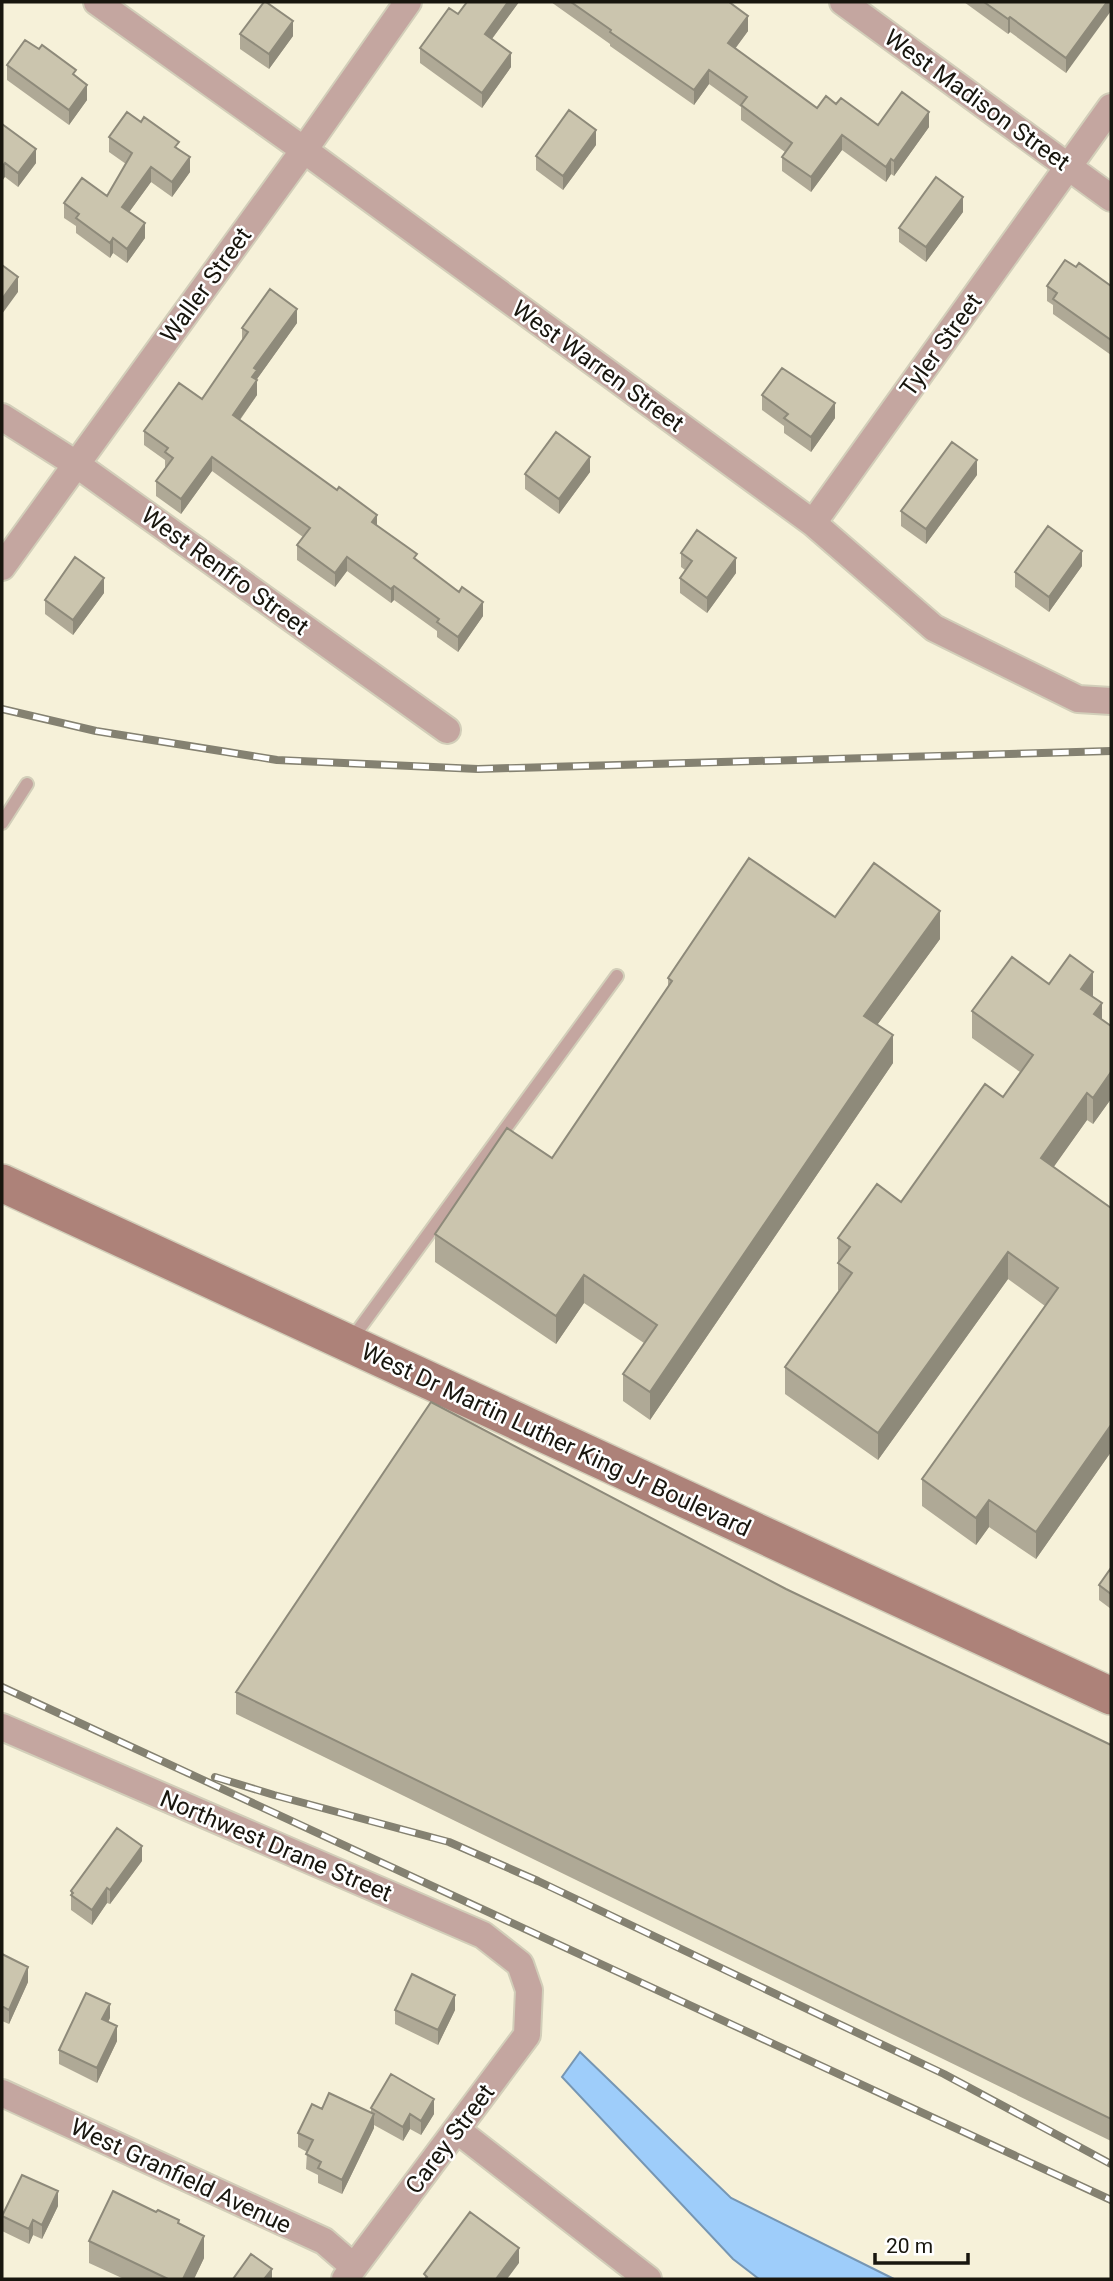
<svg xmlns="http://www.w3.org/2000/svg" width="1113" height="2281" viewBox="0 0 1113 2281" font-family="Roboto,sans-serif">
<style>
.water{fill:#9ecdfa;stroke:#7696b3;stroke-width:2}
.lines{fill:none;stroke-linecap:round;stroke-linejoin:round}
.lane-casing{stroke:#d2ceb9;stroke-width:16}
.street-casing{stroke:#d2ceb9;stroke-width:30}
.secondary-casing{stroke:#d2ceb9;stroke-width:40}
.lane{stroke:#c4a6a0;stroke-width:12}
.street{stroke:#c4a6a0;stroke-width:26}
.secondary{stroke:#ad8279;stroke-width:37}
.rail-casing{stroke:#848171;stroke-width:8}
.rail{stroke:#fff;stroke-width:5;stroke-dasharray:16;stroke-linecap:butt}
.wall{fill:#afa996}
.shaded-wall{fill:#8e8a7a}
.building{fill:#cbc5ae;stroke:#8e8a7a;stroke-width:2}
.labels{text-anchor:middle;stroke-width:5;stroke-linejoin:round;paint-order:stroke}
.street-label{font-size:24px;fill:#18160e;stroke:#fff}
</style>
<rect width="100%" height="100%" fill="#f6f1d9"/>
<path class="water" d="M 580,2052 L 731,2198 L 894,2279 L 759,2279 L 733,2259 L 562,2077 Z"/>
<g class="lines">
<g class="lane-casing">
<path id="lane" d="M 2,823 L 27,784
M 351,1340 L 617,976"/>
</g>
<g class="street-casing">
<path id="street" d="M 97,2 L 304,150 L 813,523 L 934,628 L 1078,699 L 1111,701
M 843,2 L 1111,198
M 2,417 L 76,464 L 447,730
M 813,523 L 1111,107
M 2,567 L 304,150 L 408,2
M 2,1727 L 483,1935 L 520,1964 L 529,1990 L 527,2035 L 345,2279
M 2,2093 L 324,2241 L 354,2267
M 457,2130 L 648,2279"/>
</g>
<g class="secondary-casing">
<path id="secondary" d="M 2,1183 L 1111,1696"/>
</g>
<use href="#lane" class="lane"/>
<use href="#street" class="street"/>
<use href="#secondary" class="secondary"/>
<g class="rail-casing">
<path id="rail" d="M 2,709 L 96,731 L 277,760 L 478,769 L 1111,751
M 2,1687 L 1111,2200
M 215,1777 L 274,1795 L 449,1842 L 538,1881 L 944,2074 L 1111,2164"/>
</g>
<use href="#rail" class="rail"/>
</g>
<path class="wall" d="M 467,2 L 519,2 L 492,39 L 511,67 L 482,108 L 420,63 L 420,48 L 458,14 Z
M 551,2 L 729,2 L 748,31 L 735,49 L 817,108 L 836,104 L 878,125 L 929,127 L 894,176 L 891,174 L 886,182 L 842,150 L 811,192 L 782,171 L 782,157 L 785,152 L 741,120 L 741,107 L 709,84 L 694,105 L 610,46 L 610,44 Z
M 964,2 L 1111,2 L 1066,73 L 1010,32 L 1008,34 Z
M 240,34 L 293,36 L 269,69 L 240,49 Z
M 7,65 L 76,77 L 87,100 L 69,125 L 7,80 Z
M 2,124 L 36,163 L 18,187 L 5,177 Z
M 109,137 L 179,149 L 190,172 L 172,197 L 151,182 L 129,212 L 145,238 L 127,263 L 113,253 L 110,258 L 76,233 L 76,226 L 64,218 L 64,203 L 107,196 L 126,164 L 109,152 Z
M 596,145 L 563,190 L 536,170 L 536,156 Z
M 963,212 L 926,262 L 899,242 L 899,228 Z
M 1076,267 L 1111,286 L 1111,355 L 1053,314 L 1053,305 L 1047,301 L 1047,286 Z
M 297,323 L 257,379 L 257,395 L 240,420 L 377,525 L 417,561 L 483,616 L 458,652 L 437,637 L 437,631 L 394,600 L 391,603 L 347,571 L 335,587 L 297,560 L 297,545 L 303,537 L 212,471 L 181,514 L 156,496 L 156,481 L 166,468 L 165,467 L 165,460 L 144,445 L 144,431 L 202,399 L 242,342 L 242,328 Z
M 762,395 L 835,418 L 811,452 L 784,433 L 784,426 L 762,410 Z
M 590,472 L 559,514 L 525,489 L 525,474 Z
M 977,475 L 926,544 L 901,526 L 901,511 Z
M 681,553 L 736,573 L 707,613 L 680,593 L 680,578 L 685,570 L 681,567 Z
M 1082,566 L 1049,612 L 1015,587 L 1015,572 Z
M 104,593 L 73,635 L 45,614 L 45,600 Z
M 835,917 L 940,939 L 877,1025 L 893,1063 L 650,1420 L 623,1401 L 623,1374 L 644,1343 L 584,1303 L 556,1344 L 435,1262 L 435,1234 L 552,1158 L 668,987 L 668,978 Z
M 1049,984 L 1093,997 L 1102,1019 L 1111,1026 L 1111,1099 L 1093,1124 L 1087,1120 L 1053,1167 L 1111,1208 L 1111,1452 L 1036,1559 L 989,1527 L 976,1545 L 922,1506 L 922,1479 L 1045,1306 L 1008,1279 L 878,1460 L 785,1394 L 785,1367 L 839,1291 L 838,1290 L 838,1238 L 901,1202 L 1003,1097 L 1020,1072 L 972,1038 L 972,1011 Z
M 1111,1568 L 1111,1609 L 1099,1600 L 1099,1585 Z
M 786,1589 L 1111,1745 L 1111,2141 L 236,1714 L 236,1692 Z
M 142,1861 L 110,1904 L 107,1903 L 92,1925 L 71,1910 L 71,1891 Z
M 2,1954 L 28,1982 L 9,2024 L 2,2021 Z
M 395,2010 L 455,2010 L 438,2045 L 395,2024 Z
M 110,2018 L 108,2022 L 117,2041 L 97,2083 L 59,2064 L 59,2050 Z
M 371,2108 L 434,2114 L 421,2135 L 410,2129 L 403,2141 L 374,2125 L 374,2128 L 342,2194 L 318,2183 L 318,2175 L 306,2169 L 307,2152 L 298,2147 L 298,2133 L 322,2109 L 371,2112 Z
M 58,2206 L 42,2239 L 33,2235 L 29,2244 L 2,2231 L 2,2216 Z
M 179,2224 L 204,2258 L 194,2279 L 124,2279 L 89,2263 L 89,2241 Z"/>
<path class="shaded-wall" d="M 508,2 L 519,2 L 485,48 L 485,34 Z
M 1107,2 L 1111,2 L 1111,11 L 1066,73 L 1066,58 Z
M 748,16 L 748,31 L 728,58 L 728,43 Z
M 1010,17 L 1010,32 L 1008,34 L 1008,19 Z
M 293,21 L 293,36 L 269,69 L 269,54 Z
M 511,53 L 511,67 L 482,108 L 482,93 Z
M 709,70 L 709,84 L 694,105 L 694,90 Z
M 87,85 L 87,100 L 69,125 L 69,110 Z
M 929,112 L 929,127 L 894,176 L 894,161 Z
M 596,130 L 596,145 L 563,190 L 563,176 Z
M 842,135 L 842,150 L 811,192 L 811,177 Z
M 36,149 L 36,163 L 18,187 L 18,173 Z
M 190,157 L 190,172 L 172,197 L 172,182 Z
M 891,159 L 891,174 L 886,182 L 886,167 Z
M 5,163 L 5,177 L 2,181 L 2,167 Z
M 151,167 L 151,182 L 122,222 L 122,207 Z
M 963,197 L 963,212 L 926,262 L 926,247 Z
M 145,223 L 145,238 L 127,263 L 127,249 Z
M 113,238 L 113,253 L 110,258 L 110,243 Z
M 18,277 L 18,292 L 2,314 L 2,299 Z
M 297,309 L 297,323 L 257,379 L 257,395 L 233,429 L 233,415 L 252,377 L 254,368 Z
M 835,403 L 835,418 L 811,452 L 811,437 Z
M 212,457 L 212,471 L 181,514 L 181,499 Z
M 590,457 L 590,472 L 559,514 L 559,499 Z
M 977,460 L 977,475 L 926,544 L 926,529 Z
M 377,515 L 377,529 L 372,522 Z
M 1082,551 L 1082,566 L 1049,612 L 1049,597 Z
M 347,557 L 347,571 L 335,587 L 335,573 Z
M 736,558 L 736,573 L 707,613 L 707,598 Z
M 104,578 L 104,593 L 73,635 L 73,620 Z
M 394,586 L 394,600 L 391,603 L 391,589 Z
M 483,602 L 483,616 L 458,652 L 458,637 Z
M 940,911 L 940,939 L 864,1043 L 864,1016 Z
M 1093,972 L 1093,999 L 1081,989 Z
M 1102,1003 L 1102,1030 L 1094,1014 Z
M 893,1035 L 893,1063 L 650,1420 L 650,1392 Z
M 1111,1072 L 1111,1099 L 1093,1124 L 1093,1098 Z
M 1087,1093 L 1087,1120 L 1041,1185 L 1041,1158 Z
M 1008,1252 L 1008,1279 L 878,1460 L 878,1433 Z
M 584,1275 L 584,1303 L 556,1344 L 556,1316 Z
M 1111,1425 L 1111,1452 L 1036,1559 L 1036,1532 Z
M 989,1500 L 989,1527 L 976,1545 L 976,1518 Z
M 142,1846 L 142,1861 L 110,1904 L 110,1890 Z
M 107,1888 L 107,1903 L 92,1925 L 92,1910 Z
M 28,1967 L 28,1982 L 9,2024 L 9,2010 Z
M 455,1995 L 455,2010 L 438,2045 L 438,2030 Z
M 110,2004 L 110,2018 L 102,2034 L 102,2019 Z
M 117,2026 L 117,2041 L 97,2083 L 97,2068 Z
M 434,2099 L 434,2114 L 421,2135 L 421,2121 Z
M 374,2114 L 374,2128 L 342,2194 L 342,2180 Z
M 410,2114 L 410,2129 L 403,2141 L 403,2127 Z
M 58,2191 L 58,2206 L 42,2239 L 42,2225 Z
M 33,2220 L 33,2235 L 29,2244 L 29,2229 Z
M 204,2236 L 204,2258 L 194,2279 L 183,2279 Z
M 519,2248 L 519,2263 L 507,2279 L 496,2279 Z
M 272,2269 L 272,2279 L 264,2279 Z"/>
<path class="building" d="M 264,2 L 266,2 L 293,21 L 269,54 L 240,34 Z
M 467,2 L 508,2 L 485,34 L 511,53 L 482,93 L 420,48 L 449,8 L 458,14 Z
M 571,2 L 729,2 L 748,16 L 728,43 L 817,108 L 826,96 L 836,104 L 841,98 L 878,125 L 902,92 L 929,112 L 894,161 L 891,159 L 886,167 L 842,135 L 811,177 L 782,157 L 792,143 L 741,105 L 747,97 L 709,70 L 694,90 L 610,32 L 611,30 Z
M 984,2 L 1107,2 L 1066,58 L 1010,17 L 1008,19 Z
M 25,40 L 39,49 L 42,45 L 76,70 L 73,74 L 87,85 L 69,110 L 7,65 Z
M 569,110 L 596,130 L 563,176 L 536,156 Z
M 127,112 L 141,122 L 144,117 L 179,142 L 175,147 L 190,157 L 172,182 L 151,167 L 122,207 L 145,223 L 127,249 L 113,238 L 110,243 L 76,218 L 79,214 L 64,203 L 82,178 L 107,196 L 132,153 L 109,137 Z
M 2,124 L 36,149 L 18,173 L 5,163 L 2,167 Z
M 936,177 L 963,197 L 926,247 L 899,228 Z
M 1065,260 L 1076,267 L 1079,263 L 1111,286 L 1111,340 L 1053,299 L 1057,293 L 1047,286 Z
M 2,265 L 18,277 L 2,299 Z
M 270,289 L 297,309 L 254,368 L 257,370 L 252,377 L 257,380 L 233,415 L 337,490 L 339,487 L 377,515 L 372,522 L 417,554 L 414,558 L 459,592 L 462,587 L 483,602 L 458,637 L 437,622 L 439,619 L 394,586 L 391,589 L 347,557 L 335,573 L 297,545 L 310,528 L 212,457 L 181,499 L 156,481 L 173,458 L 165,452 L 168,448 L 144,431 L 179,383 L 202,399 L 248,332 L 242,328 Z
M 782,368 L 835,403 L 811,437 L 784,418 L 788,414 L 762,395 Z
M 556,432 L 590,457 L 559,499 L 525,474 Z
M 952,442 L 977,460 L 926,529 L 901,511 Z
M 1048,526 L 1082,551 L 1049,597 L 1015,572 Z
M 697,530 L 736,558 L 707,598 L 680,578 L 692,561 L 681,553 Z
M 75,557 L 104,578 L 73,620 L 45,600 Z
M 749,858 L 835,917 L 874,863 L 940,911 L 864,1016 L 893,1035 L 650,1392 L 623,1374 L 657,1325 L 584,1275 L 556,1316 L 435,1234 L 507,1128 L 552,1158 L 672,981 L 668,978 Z
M 1070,955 L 1093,972 L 1081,989 L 1102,1003 L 1094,1014 L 1111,1026 L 1111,1072 L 1093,1098 L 1087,1093 L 1041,1158 L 1111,1208 L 1111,1425 L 1036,1532 L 989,1500 L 976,1518 L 922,1479 L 1058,1288 L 1008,1252 L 878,1433 L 785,1367 L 852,1273 L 838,1263 L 850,1247 L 838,1238 L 877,1184 L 901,1202 L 985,1084 L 1003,1097 L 1033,1055 L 972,1011 L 1012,957 L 1049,984 Z
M 431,1402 L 786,1589 L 1111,1745 L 1111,2119 L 236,1692 Z
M 1111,1568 L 1111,1594 L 1099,1585 Z
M 117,1828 L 142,1846 L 110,1890 L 107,1888 L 92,1910 L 71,1895 L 73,1893 L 71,1891 Z
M 2,1954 L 28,1967 L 9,2010 L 2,2006 Z
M 412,1974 L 455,1995 L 438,2030 L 395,2010 Z
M 86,1993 L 110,2004 L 102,2019 L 117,2026 L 97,2068 L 59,2050 Z
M 391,2074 L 434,2099 L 421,2121 L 410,2114 L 403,2127 L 371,2108 Z
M 329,2093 L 374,2114 L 342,2180 L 318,2168 L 321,2162 L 306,2154 L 313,2140 L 298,2133 L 312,2104 L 322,2109 Z
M 22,2175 L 58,2191 L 42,2225 L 33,2220 L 29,2229 L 2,2216 Z
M 113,2191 L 156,2212 L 158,2210 L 179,2220 L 178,2223 L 204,2236 L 183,2279 L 168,2279 L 89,2241 Z
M 470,2212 L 519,2248 L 496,2279 L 425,2279 L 427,2277 L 424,2274 Z
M 251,2254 L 272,2269 L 264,2279 L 233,2279 Z"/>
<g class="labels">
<g class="street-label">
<text transform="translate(977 100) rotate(36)" y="8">West Madison Street</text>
<text transform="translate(206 285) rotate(-54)" y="8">Waller Street</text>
<text transform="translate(941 345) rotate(-54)" y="8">Tyler Street</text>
<text transform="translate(598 366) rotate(36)" y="8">West Warren Street</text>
<text transform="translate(225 571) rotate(36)" y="8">West Renfro Street</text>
<text transform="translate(556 1440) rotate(25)" y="8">West Dr Martin Luther King Jr Boulevard</text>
<text transform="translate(276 1846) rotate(23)" y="8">Northwest Drane Street</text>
<text transform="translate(450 2139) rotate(-53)" y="8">Carey Street</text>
<text transform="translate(181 2176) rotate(25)" y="8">West Granfield Avenue</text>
</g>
</g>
<rect width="1113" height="2281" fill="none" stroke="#18160e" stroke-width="7"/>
<path d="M875 2253v10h93v-10" fill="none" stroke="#18160e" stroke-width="3.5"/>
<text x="886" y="2253" font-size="21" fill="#18160e" stroke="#ffffff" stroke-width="5" paint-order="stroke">20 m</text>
</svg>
